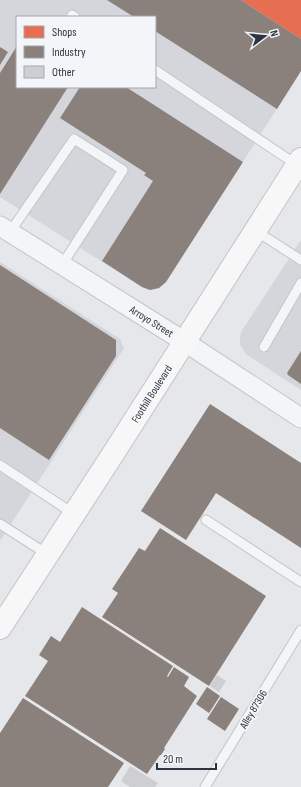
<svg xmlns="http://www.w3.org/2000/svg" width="301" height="787" viewBox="0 0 301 787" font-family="'Sofia Sans Condensed',sans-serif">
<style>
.built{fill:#d4d6dc;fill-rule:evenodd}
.shops{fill:#e76f51}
.industry{fill:#8a817c}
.building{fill:#cdcfd2}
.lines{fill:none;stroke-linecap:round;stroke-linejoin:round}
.service-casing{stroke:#c3c5c8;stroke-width:11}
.minor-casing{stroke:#c3c5c8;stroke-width:21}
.primary-casing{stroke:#c2c4c7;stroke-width:24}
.service{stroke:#f4f5f6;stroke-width:9}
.minor{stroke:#f4f5f6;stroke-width:19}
.primary{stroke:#f7f7f8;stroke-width:22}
.labels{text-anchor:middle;stroke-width:4;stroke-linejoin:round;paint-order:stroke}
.street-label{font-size:11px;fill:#2c3442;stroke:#f3f5f8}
</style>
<rect width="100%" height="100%" fill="#e5e7ea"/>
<path class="built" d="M 0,0 L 301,0 L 301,71 L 166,282 L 159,288 L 150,290 L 142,287 L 0,197 ZM 17,17 L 155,17 L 155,87 L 17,87 Z
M 301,240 L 301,390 L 247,355 L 240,345 L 240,338 L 241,332 Z
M 0,262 L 120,339 L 124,348 L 0,541 Z"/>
<path class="shops" d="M 241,0 L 301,0 L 301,39 Z"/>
<path class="industry" d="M 107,0 L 241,0 L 301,39 L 301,71 L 277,109 L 155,31 L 155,17 L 134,17 Z
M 17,46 L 17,87 L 68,87 L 0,194 L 0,73 Z
M 0,47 L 8,52 L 0,65 Z
M 80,87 L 126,87 L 243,162 L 166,282 L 159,288 L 150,290 L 142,287 L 102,261 L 153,181 L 144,175 L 146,173 L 60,118 Z
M 0,265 L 116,340 L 116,356 L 49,460 L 0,428 Z
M 301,351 L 301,384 L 288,375 L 287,373 Z
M 210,404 L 301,463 L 301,548 L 216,493 L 186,540 L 141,511 Z
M 160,528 L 266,596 L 209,686 L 102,617 L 118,593 L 112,589 L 139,548 L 145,551 Z
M 82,607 L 173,666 L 167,676 L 168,677 L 174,667 L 189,677 L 184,686 L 197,696 L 164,748 L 165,749 L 161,755 L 160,755 L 147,774 L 25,696 L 48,661 L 39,655 L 51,636 L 60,642 Z
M 207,687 L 220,696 L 209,713 L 196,704 Z
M 221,697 L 239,709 L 225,731 L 207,719 Z
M 23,698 L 124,763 L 108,787 L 0,787 L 0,733 Z"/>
<path class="building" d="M 217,675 L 226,681 L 219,692 L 210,686 Z
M 130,766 L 158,783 L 155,787 L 130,787 L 121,781 Z"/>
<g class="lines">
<g class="service-casing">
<path id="service" d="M 72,15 L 75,17
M 155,70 L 297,165
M 256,231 L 301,260
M 10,232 L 74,139 L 123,170 L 62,265
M 264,347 L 301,283
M 0,465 L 74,514
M 206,520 L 301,582
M 0,524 L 47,554
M 205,787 L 301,630"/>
</g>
<g class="minor-casing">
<g id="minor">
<path id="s1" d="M 0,226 L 185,342 L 301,418"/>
</g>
</g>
<g class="primary-casing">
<g id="primary">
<path id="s2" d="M 0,628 L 113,454 L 301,159"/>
</g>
</g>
<use href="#service" class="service"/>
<use href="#minor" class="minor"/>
<use href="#primary" class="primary"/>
</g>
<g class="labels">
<g class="street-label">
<text dy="4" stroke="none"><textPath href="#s1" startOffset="179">Arroyo Street</textPath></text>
<text dy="4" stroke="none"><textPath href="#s2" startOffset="279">Foothill Boulevard</textPath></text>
<text transform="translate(253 709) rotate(-59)" y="4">Alley 87306</text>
</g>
</g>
<rect x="16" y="16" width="140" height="72" fill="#f3f5f8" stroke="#a3a8af"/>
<rect x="24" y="26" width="20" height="12" fill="#e76f51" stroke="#a3a8af"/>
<text x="52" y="36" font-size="12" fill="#2c3442">Shops</text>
<rect x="24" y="46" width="20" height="12" fill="#8a817c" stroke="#a3a8af"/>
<text x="52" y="56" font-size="12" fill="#2c3442">Industry</text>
<rect x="24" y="66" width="20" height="12" fill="#cdcfd2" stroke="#a3a8af"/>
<text x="52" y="76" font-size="12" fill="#2c3442">Other</text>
<g transform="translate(265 36) rotate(74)" stroke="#f3f5f8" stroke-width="3" paint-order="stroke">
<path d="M0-3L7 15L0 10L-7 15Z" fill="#2c3442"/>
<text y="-6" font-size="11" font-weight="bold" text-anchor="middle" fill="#2c3442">N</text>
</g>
<path d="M157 763v6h59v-6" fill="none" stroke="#2c3442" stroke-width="2"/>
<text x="163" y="763" font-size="12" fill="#2c3442" stroke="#f3f5f8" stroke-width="3" paint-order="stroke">20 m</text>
</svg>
